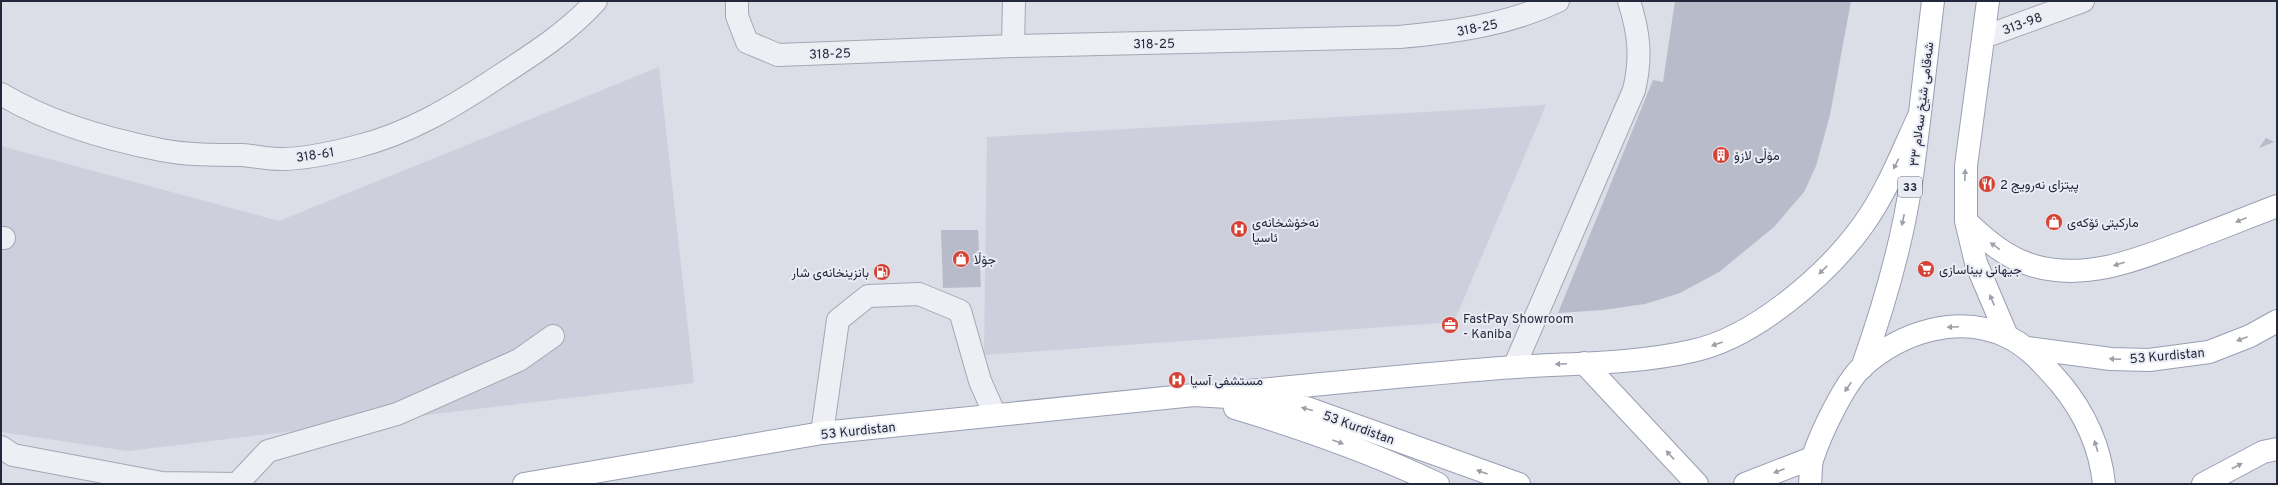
<svg xmlns="http://www.w3.org/2000/svg" width="2278" height="485" viewBox="0 0 2278 485" font-family="Overpass,Vazirmatn,sans-serif">
<style>
.built{fill:#cdcfdc}
.building{fill:#b8bbca}
.lines{fill:none;stroke-linecap:round;stroke-linejoin:round}
.minor-casing{stroke:#a4a7b4;stroke-width:24}
.major-casing{stroke:#9a9eb3;stroke-width:24}
.minor{stroke:#eeeff5;stroke-width:22}
.major{stroke:#fff;stroke-width:22}
.oneway{fill:#9c9ea8}
.labels{text-anchor:middle;stroke-width:4;stroke-linejoin:round;paint-order:stroke}
.shield{fill:#eaecf4;stroke:#5f6374;stroke-width:1}
.shield-label{font-size:12px;font-weight:bold;fill:#24283d}
.street-label{font-size:13px;fill:#24283d;stroke:#eaecf4}
.poi-label{font-size:13px;fill:#24283d;stroke:#eaecf4;text-anchor:start}
</style>
<rect width="100%" height="100%" fill="#dbdde7"/>
<path class="built" d="M 659,67 L 694,383 L 128,451 L 1,432 L 1,146 L 279,221 Z
M 1546,105 L 1454,322 L 984,355 L 987,137 Z"/>
<path class="building" d="M 1675,1 L 1851,1 L 1830,115 L 1816,166 L 1804,192 L 1774,227 L 1719,272 L 1680,293 L 1645,304 L 1603,310 L 1558,313 L 1653,80 L 1663,82 Z
M 2266,138 L 2274,142 L 2259,148 Z
M 941,230 L 978,230 L 981,287 L 943,288 Z"/>
<g class="lines">
<g class="minor-casing">
<path id="minor" d="M 737,1 L 737,16 L 747,42 L 778,55 L 1013,46 L 1399,37 C 1454,32 1508,25 1558,1
M 1984,37 L 2083,1
M 1013,46 L 1014,1
M 1,94 C 49,123 106,139 161,150 C 187,155 215,155 242,155 C 255,156 268,159 281,159 C 306,159 332,153 355,147 C 409,134 456,105 501,75 C 535,53 569,31 596,1
M 1,238 L 4,238
M 1514,367 L 1634,90 C 1642,57 1639,33 1629,1
M 822,433 L 838,320 L 868,296 L 919,294 L 960,311 L 980,381 L 995,415
M 1,447 L 13,455 L 162,483 L 237,484
M 237,484 L 268,451 L 397,414 L 519,360 L 553,336"/>
</g>
<g class="major-casing">
<path id="major" d="M 1988,1 L 1966,166 L 1966,221 L 1976,263 L 2007,336
M 1966,221 C 1985,239 2005,257 2031,265 C 2085,282 2139,259 2189,240 C 2219,229 2248,217 2277,206
M 2027,348 L 2111,359 L 2149,360 L 2209,352 L 2250,336 L 2277,321
M 1584,363 L 1697,484
M 1862,368 C 1884,306 1903,242 1912,176 C 1920,118 1926,59 1933,1
M 1249,391 C 1338,383 1427,373 1516,367 C 1575,363 1635,364 1692,351 C 1754,338 1827,275 1863,225 C 1887,192 1902,152 1919,116
M 1235,408 C 1305,429 1373,453 1438,484
M 524,484 L 822,433 L 1194,395 L 1244,398 L 1307,408 L 1519,484
M 1745,484 L 1812,458
M 1810,484 C 1811,475 1810,465 1813,457 C 1821,433 1844,384 1862,367 C 1901,332 1959,313 2008,337 C 2029,347 2045,366 2060,383 C 2084,412 2100,445 2104,484
M 2203,484 L 2263,452 L 2277,449"/>
</g>
<use href="#minor" class="minor"/>
<use href="#major" class="major"/>
</g>
<defs><path id="oneway-solid" d="M-6-.8H1V-3.2L6.5 0L1 3.2V.8H-6Z"/></defs>
<g class="oneway">
<use href="#oneway-solid" transform="translate(1896 164) rotate(116)"/>
<use href="#oneway-solid" transform="translate(1965 175) rotate(-88)"/>
<use href="#oneway-solid" transform="translate(1903 220) rotate(102)"/>
<use href="#oneway-solid" transform="translate(2241 220) rotate(158)"/>
<use href="#oneway-solid" transform="translate(1995 246) rotate(-144)"/>
<use href="#oneway-solid" transform="translate(2119 264) rotate(163)"/>
<use href="#oneway-solid" transform="translate(1823 270) rotate(136)"/>
<use href="#oneway-solid" transform="translate(1992 300) rotate(-113)"/>
<use href="#oneway-solid" transform="translate(1953 327) rotate(177)"/>
<use href="#oneway-solid" transform="translate(2242 339) rotate(159)"/>
<use href="#oneway-solid" transform="translate(1717 344) rotate(160)"/>
<use href="#oneway-solid" transform="translate(2115 359) rotate(-178)"/>
<use href="#oneway-solid" transform="translate(1561 364) rotate(177)"/>
<use href="#oneway-solid" transform="translate(1848 387) rotate(125)"/>
<use href="#oneway-solid" transform="translate(1307 409) rotate(-165)"/>
<use href="#oneway-solid" transform="translate(1338 442) rotate(20)"/>
<use href="#oneway-solid" transform="translate(2096 446) rotate(-107)"/>
<use href="#oneway-solid" transform="translate(1670 455) rotate(-133)"/>
<use href="#oneway-solid" transform="translate(2237 466) rotate(-27)"/>
<use href="#oneway-solid" transform="translate(1779 471) rotate(159)"/>
<use href="#oneway-solid" transform="translate(1482 472) rotate(-160)"/>
</g>
<defs>
<g id="building-disc" transform="scale(0.9)"><circle r="9.5" fill="#d54337" stroke="#eaecf4"/><path d="M-4-6H4V6H1V3H-1V6H-4ZM-2.5-4.3h1.7v1.8h-1.7ZM.8-4.3h1.7v1.8H.8ZM-2.5-1h1.7V.8h-1.7ZM.8-1h1.7V.8H.8Z" fill="#fff"/></g>
<g id="restaurant-disc" transform="scale(0.9)"><circle r="9.5" fill="#d54337" stroke="#eaecf4"/><path d="M-5-6h1v4h1v-4h1v4h1v-4h1v5L-1.5 .5V6h-2V.5L-5-1ZM5-6V6H3V1.5H1.5Q1.5-4 5-6Z" fill="#fff"/></g>
<g id="shop-disc" transform="scale(0.9)"><circle r="9.5" fill="#d54337" stroke="#eaecf4"/><path d="M-5-2.5h2.3a2.7 3.5 0 0 1 5.4 0H5L5.5 6h-11ZM-1.5-2.5h3a1.5 2.3 0 0 0-3 0Z" fill="#fff"/></g>
<g id="hospital-disc" transform="scale(0.9)"><circle r="9.5" fill="#d54337" stroke="#eaecf4"/><path d="M-5-5h3v3.5h4V-5h3V5h-3V1.5h-4V5h-3Z" fill="#fff"/></g>
<g id="supermarket-disc" transform="scale(0.9)"><circle r="9.5" fill="#d54337" stroke="#eaecf4"/><path d="M-6-5.5h2.5l.6 2H6L4.5 2H-2.5L-4.4-4H-6ZM-1.5 3.2a1.3 1.3 0 1 0 .1 0ZM3 3.2a1.3 1.3 0 1 0 .1 0Z" fill="#fff"/></g>
<g id="fuel-disc" transform="scale(0.9)"><circle r="9.5" fill="#d54337" stroke="#eaecf4"/><path d="M-5.5-6h7V0h2V4h1.3V-2.5L3-4.5l.8-.8L6-3V5H2.5V1h-1V6h-7ZM-4.2-4.7v3.2H.2V-4.7Z" fill="#fff"/></g>
<g id="office-disc" transform="scale(0.9)"><circle r="9.5" fill="#d54337" stroke="#eaecf4"/><path d="M-6-3h4V-5.5h4V-3h4V5H-6ZM-1-4.5V-3h2v-1.5ZM-6 0V1H6V0Z" fill="#fff"/></g>
</defs>
<g fill-rule="evenodd">
<use href="#building-disc" x="1721" y="155"/>
<use href="#restaurant-disc" x="1987" y="184"/>
<use href="#shop-disc" x="2054" y="222"/>
<use href="#hospital-disc" x="1239" y="229"/>
<use href="#shop-disc" x="961" y="259"/>
<use href="#supermarket-disc" x="1926" y="269"/>
<use href="#fuel-disc" x="882" y="272"/>
<use href="#office-disc" x="1450" y="325"/>
<use href="#hospital-disc" x="1177" y="380"/>
</g>
<g class="labels">
<rect class="shield" x="1898" y="177" width="24" height="20" rx="3"/>
<g class="shield-label">
<text x="1910" y="191">33</text>
</g>
<g class="street-label">
<text transform="translate(2022 23) rotate(-20)" y="5">313-98</text>
<text transform="translate(1477 27) rotate(-11)" y="5">318-25</text>
<text transform="translate(1154 43) rotate(-1)" y="5">318-25</text>
<text transform="translate(830 53) rotate(-2)" y="5">318-25</text>
<text transform="translate(1921 104) rotate(-83)" y="5">شەقامی شێخ سەلام ٣٣</text>
<text transform="translate(315 154) rotate(-9)" y="5">318-61</text>
<text transform="translate(2167 355) rotate(-5)" y="5">53 Kurdistan</text>
<text transform="translate(1359 427) rotate(20)" y="5">53 Kurdistan</text>
<text transform="translate(858 430) rotate(-6)" y="5">53 Kurdistan</text>
</g>
<g class="poi-label">
<text x="1734" y="160">مۆڵی لازۆ</text>
<text x="2000" y="189">2 پیتزای نەرویج</text>
<text x="1252" y="227">نه‌خۆشخانه‌ى<tspan x="1252" dy="15">ئاسیا</tspan></text>
<text x="2067" y="227">مارکیتی ئۆکەی</text>
<text x="974" y="264">جۆڵا</text>
<text x="1939" y="274">جیهانی بیناسازی</text>
<text x="869" y="277" text-anchor="end">بانزینخانەی شار</text>
<text x="1463" y="323">FastPay Showroom<tspan x="1463" dy="15">- Kaniba</tspan></text>
<text x="1190" y="385">مستشفى آسيا</text>
</g>
</g>
<rect width="2278" height="485" fill="none" stroke="#24283d" stroke-width="4"/>
</svg>
